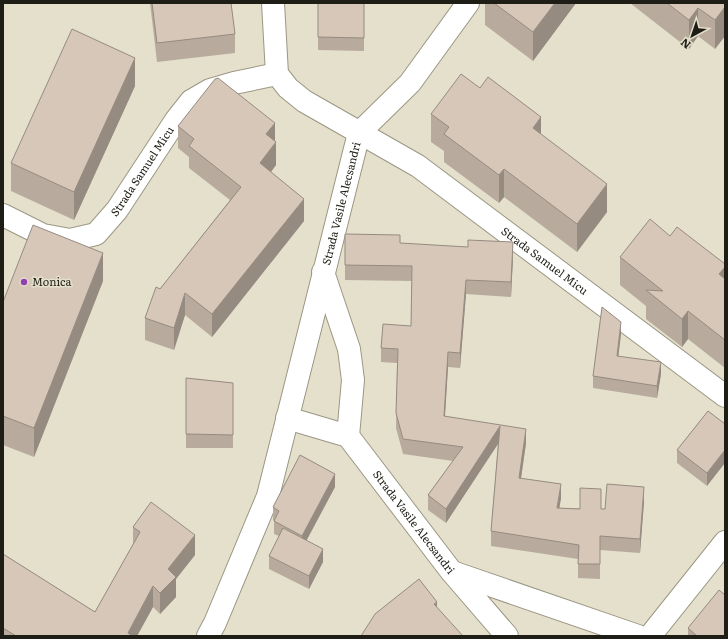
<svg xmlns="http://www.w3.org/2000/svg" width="728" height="639" viewBox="0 0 728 639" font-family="Literata,serif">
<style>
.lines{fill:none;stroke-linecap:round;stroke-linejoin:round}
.minor-casing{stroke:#9b9784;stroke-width:24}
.minor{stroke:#fff;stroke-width:22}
.wall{fill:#b8ab9e}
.shaded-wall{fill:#968b81}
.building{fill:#d6c7b8;stroke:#968b81}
.poi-dot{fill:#9041b1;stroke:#e4e0cc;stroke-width:1.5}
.labels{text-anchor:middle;stroke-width:3;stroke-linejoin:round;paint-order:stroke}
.street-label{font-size:11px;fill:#1f1e16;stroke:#e4e0cc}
.poi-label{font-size:11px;fill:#1f1e16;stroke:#e4e0cc;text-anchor:start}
</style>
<rect width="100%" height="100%" fill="#e4e0cc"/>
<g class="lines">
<g class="minor-casing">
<g id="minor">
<path id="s1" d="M 273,3 L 277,74 L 288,88 L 304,101 L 418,166 L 725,396"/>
<path d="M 359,133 L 410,83 L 468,3"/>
<path id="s2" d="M 3,215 L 43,235 L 70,240 L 96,234 L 117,210 L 176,120 L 191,101 L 210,90 L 234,83 L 277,74"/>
<path d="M 323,272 L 349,349 L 353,380 L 348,436"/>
<path id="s3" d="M 287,418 L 348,436 L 451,571 L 507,636"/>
<path d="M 452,572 L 638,636"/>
<path id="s4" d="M 208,636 L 215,623 L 268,496 L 359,133"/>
<path d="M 650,636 L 725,542"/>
</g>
</g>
<use href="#minor" class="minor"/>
</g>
<path class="wall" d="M 150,3 L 231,3 L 235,34 L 235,53 L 157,62 Z
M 318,3 L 364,3 L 364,51 L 318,50 Z
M 485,3 L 576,3 L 533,61 L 485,25 Z
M 630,3 L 725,3 L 725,36 L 715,49 L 698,36 L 689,49 Z
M 135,86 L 74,220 L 11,191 L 11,163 Z
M 431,114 L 541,134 L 607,212 L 577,252 L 504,197 L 499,203 L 444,162 L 444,151 L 431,142 Z
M 178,126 L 275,141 L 276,165 L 271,172 L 304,221 L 212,337 L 185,315 L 174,350 L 145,340 L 145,318 L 160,289 L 230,200 L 189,168 L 189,157 L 178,148 Z
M 345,234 L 400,243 L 513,257 L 511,297 L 466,294 L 460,368 L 448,367 L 445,416 L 526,443 L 521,478 L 561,498 L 559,508 L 605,509 L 644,502 L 640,553 L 600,550 L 600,579 L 578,578 L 578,559 L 491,546 L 491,531 L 498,443 L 446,523 L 428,510 L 428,495 L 453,461 L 403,454 L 396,428 L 397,363 L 381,362 L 381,348 L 411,326 L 412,281 L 345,280 Z
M 670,236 L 725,264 L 725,368 L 688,339 L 682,347 L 646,319 L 646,306 L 620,285 L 620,257 Z
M 103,281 L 34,457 L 3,445 L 3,302 Z
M 621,334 L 618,356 L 661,374 L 657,398 L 593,388 L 593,376 Z
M 186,378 L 233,383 L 233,448 L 186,448 Z
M 708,411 L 707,486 L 677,463 L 677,450 Z
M 335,487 L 306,540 L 323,562 L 309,589 L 269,569 L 269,556 L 279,536 L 274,534 L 274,521 L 273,520 L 273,507 Z
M 133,527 L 195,555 L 176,579 L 176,597 L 160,614 L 153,607 L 137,636 L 3,636 L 3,554 L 95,612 L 133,545 Z
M 688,628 L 725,636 L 688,636 Z"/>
<path class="shaded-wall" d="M 555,3 L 576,3 L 533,61 L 533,32 Z
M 725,7 L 725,36 L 715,49 L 715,20 Z
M 698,8 L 698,36 L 689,49 L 689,20 Z
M 135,58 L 135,86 L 74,220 L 74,192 Z
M 541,117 L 541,146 L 533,128 Z
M 275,123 L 275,144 L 276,142 L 276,165 L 260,186 L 260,163 L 266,134 Z
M 504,169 L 504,197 L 499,203 L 499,175 Z
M 607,184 L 607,212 L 577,252 L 577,224 Z
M 304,199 L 304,221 L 212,337 L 212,314 Z
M 513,242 L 513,257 L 511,297 L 511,282 Z
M 103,253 L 103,281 L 34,457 L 34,428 Z
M 725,267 L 725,296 L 719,274 Z
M 466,280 L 466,294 L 460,368 L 460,353 Z
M 185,293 L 185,315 L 174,350 L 174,328 Z
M 688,311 L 688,339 L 682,347 L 682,319 Z
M 621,322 L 621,334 L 617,368 L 617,356 Z
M 448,352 L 448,367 L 444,431 L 444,416 Z
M 661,362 L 661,374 L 657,398 L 657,386 Z
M 500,426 L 500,441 L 446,523 L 446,509 Z
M 526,429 L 526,443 L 519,492 L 519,478 Z
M 725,450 L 725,463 L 707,486 L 707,473 Z
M 335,474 L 335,487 L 302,549 L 302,536 Z
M 561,484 L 561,498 L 557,523 L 557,508 Z
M 644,487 L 644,502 L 640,553 L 640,539 Z
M 195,535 L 195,555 L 176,579 L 176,597 L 160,614 L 160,593 L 168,569 Z
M 323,549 L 323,562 L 309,589 L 309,576 Z
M 153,586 L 153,607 L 137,636 L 128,636 L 128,633 Z
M 437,602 L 437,615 L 434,604 Z"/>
<path class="building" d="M 152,3 L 231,3 L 235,34 L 157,43 Z
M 318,3 L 364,3 L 364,38 L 318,37 Z
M 494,3 L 555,3 L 533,32 Z
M 667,3 L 725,3 L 725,7 L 715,20 L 698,8 L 689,20 Z
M 72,29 L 135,58 L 74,192 L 11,163 Z
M 461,74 L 480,88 L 488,77 L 541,117 L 533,128 L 607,184 L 577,224 L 504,169 L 499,175 L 444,134 L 449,127 L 431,114 Z
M 218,78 L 275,123 L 266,134 L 276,142 L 260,163 L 304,199 L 212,314 L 185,293 L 174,328 L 145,318 L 156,287 L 160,289 L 241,187 L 189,146 L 194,139 L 178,126 L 215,79 Z
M 650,219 L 670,236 L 677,227 L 725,264 L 725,267 L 719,274 L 725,279 L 725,340 L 688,311 L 682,319 L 646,290 L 663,291 L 620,257 Z
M 33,225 L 103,253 L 34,428 L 3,416 L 3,302 Z
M 345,234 L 400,235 L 400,243 L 468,247 L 468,240 L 513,242 L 511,282 L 466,280 L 460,353 L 448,352 L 444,416 L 526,429 L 519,478 L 561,484 L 557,508 L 580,509 L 580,488 L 601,489 L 601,509 L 605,509 L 607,484 L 644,487 L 640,539 L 600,536 L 600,564 L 578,564 L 579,545 L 491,531 L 500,426 L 446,509 L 428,495 L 463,447 L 403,439 L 396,413 L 398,349 L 381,348 L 383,324 L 411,326 L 412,266 L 345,265 Z
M 602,307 L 621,322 L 617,356 L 661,362 L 657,386 L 593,376 Z
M 186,378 L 233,383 L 233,435 L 186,434 Z
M 708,411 L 725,424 L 725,450 L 707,473 L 677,450 Z
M 300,455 L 335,474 L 302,536 L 274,521 L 279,511 L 273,507 Z
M 151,502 L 195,535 L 168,569 L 176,577 L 160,593 L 153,586 L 128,633 L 132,636 L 16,636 L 3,628 L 3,554 L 95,612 L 140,532 L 133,527 Z
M 283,528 L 323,549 L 309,576 L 269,556 Z
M 419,579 L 437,602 L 434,604 L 463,636 L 361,636 L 375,614 Z
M 719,590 L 725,595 L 725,636 L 697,636 L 688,628 Z"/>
<circle class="poi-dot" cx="24" cy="282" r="4"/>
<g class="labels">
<g class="street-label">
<text dy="4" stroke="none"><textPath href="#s2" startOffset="177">Strada Samuel Micu</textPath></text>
<text dy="4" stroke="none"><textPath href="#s4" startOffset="454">Strada Vasile Alecsandri</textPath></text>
<text dy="4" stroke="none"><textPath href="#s1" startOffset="399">Strada Samuel Micu</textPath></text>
<text dy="4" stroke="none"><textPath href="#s3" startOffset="172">Strada Vasile Alecsandri</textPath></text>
</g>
<g class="poi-label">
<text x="32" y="286">Monica</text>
</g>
</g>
<rect width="728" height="639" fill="none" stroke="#1f1e16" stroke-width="8"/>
<g transform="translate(692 36) rotate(220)" stroke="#e4e0cc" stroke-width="3" paint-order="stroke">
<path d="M0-3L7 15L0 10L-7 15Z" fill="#1f1e16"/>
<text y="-6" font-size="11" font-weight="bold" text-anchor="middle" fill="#1f1e16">N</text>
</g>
</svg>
